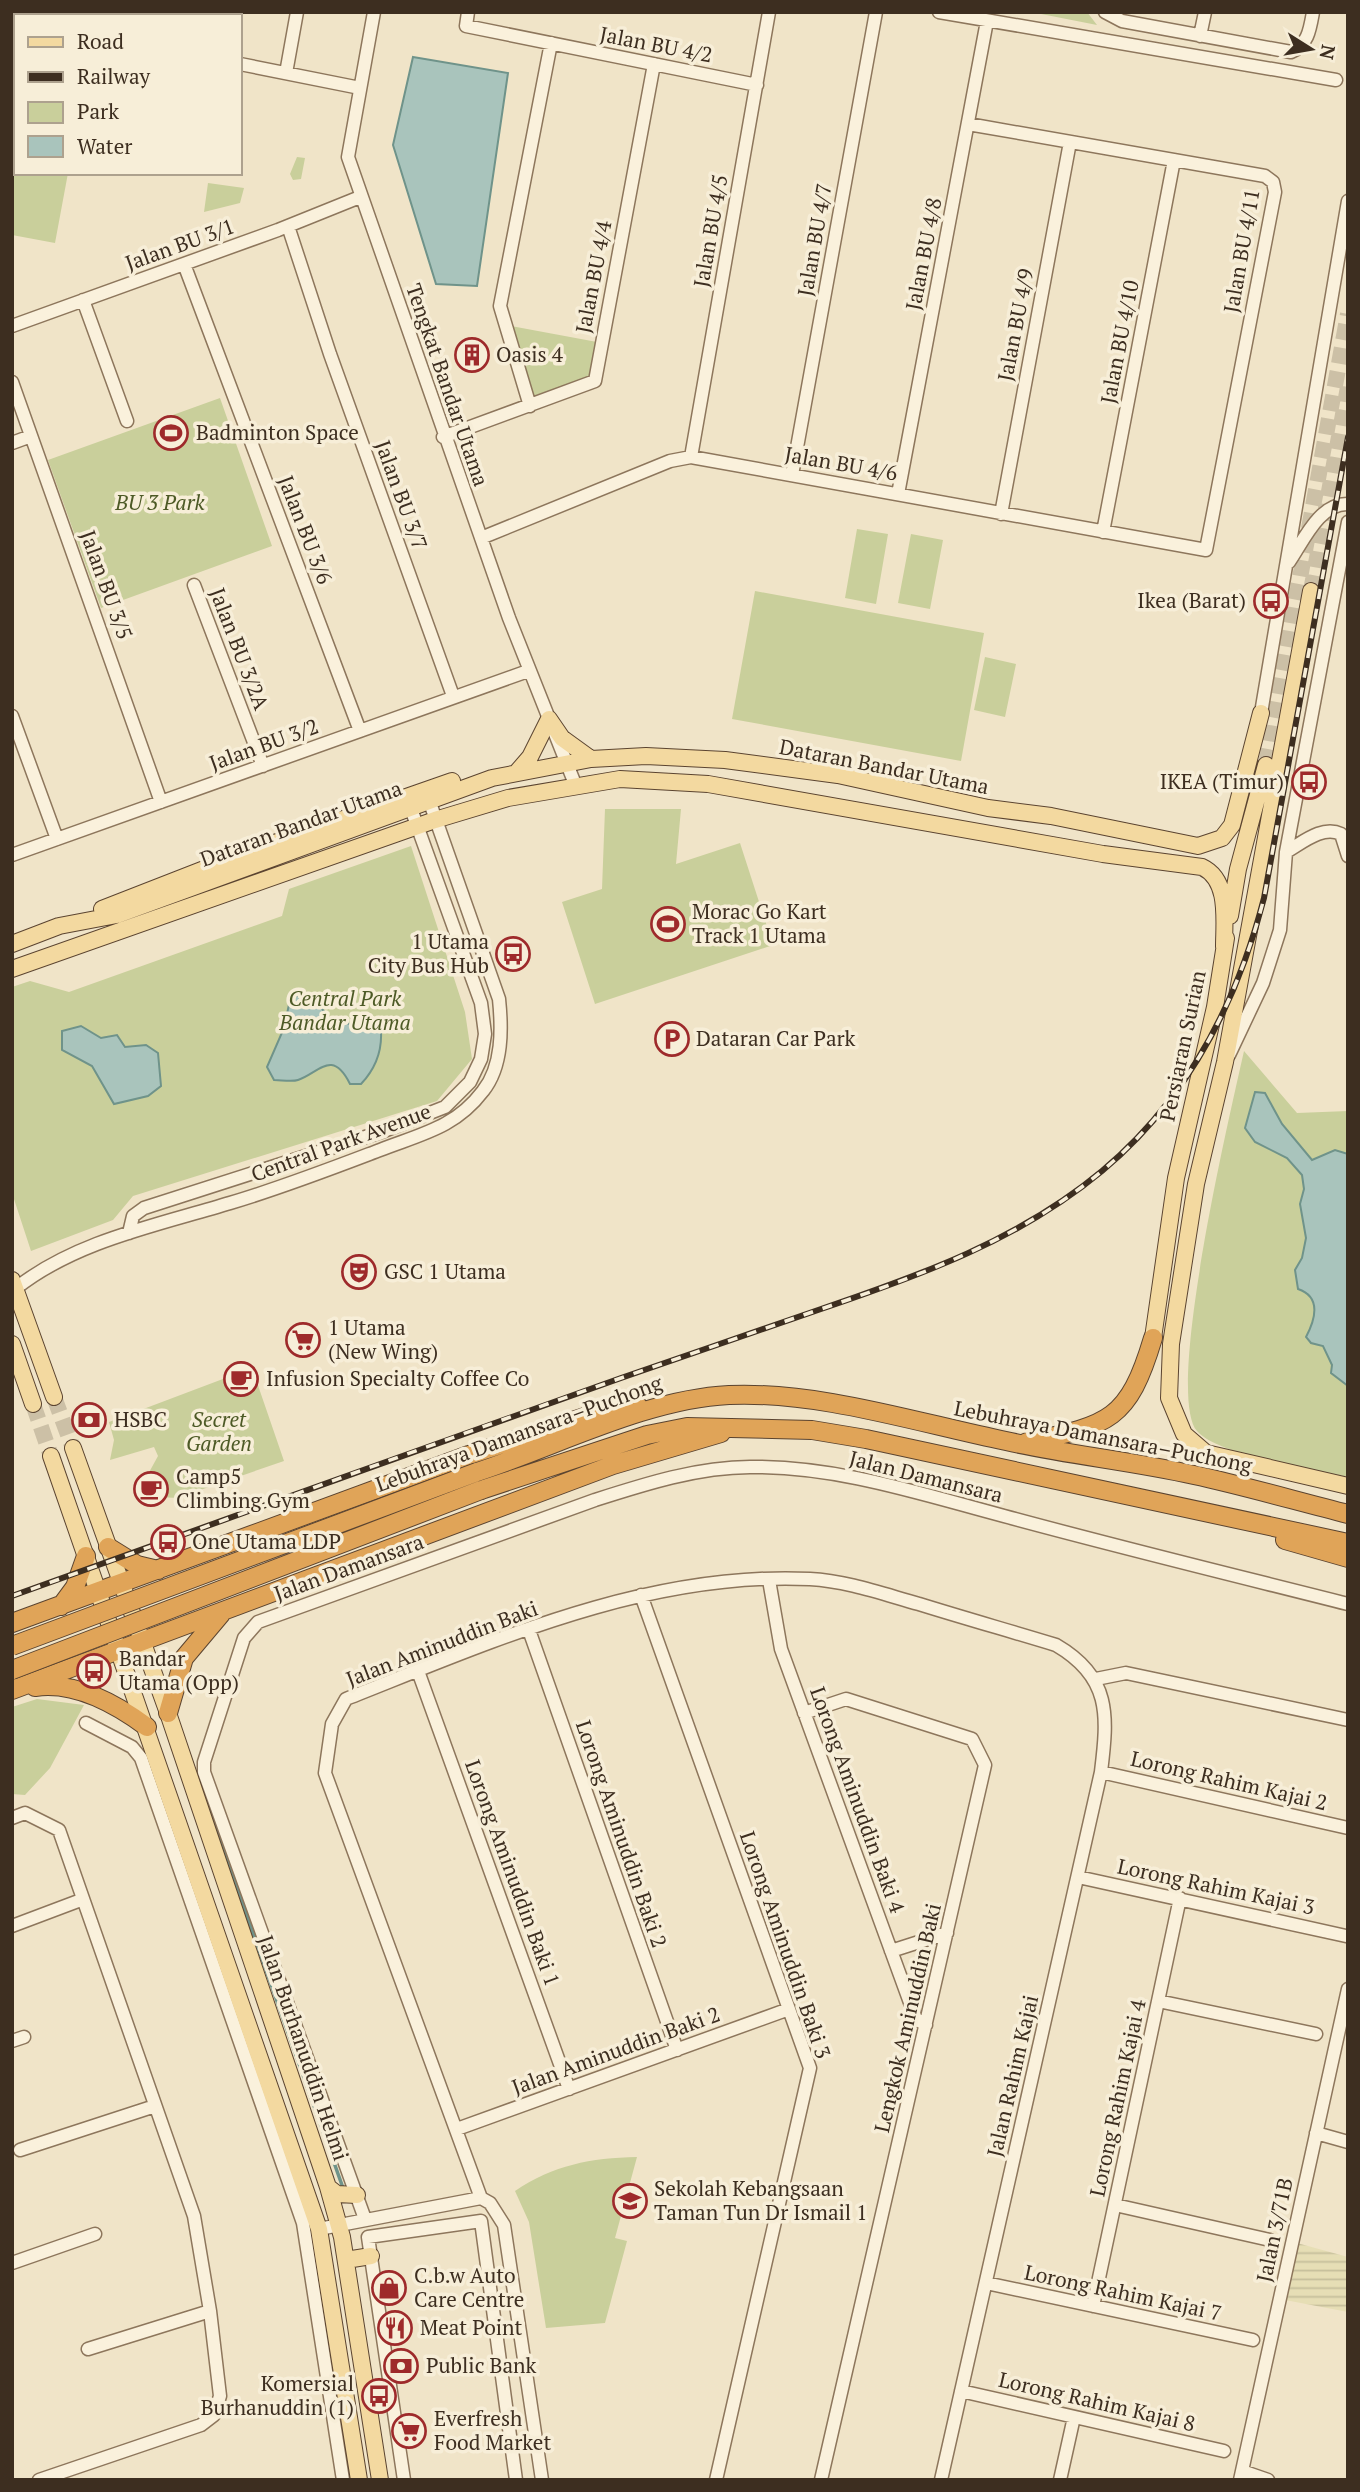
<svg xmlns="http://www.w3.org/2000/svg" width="1360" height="2492" viewBox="0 0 1360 2492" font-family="'PT Serif',serif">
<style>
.farmland{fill:url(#farmland-rules)}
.green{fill:#c9cf9b}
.water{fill:#a9c4bc;stroke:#6f938a;stroke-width:2}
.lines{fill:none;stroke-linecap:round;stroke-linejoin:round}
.stream{stroke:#6f938a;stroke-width:3.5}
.major-tunnel{stroke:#ccc0a6;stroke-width:16;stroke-dasharray:16 8;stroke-linecap:butt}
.minor-casing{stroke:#8d765c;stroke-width:15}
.major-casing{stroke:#5b4430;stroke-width:18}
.highway-casing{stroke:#5b4430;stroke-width:20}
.minor{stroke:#faf1dc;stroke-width:12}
.major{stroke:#f3d9a0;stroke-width:16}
.highway{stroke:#e0a458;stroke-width:18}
.rail-casing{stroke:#3d2e20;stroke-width:6}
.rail{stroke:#f7eed8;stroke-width:3.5;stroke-dasharray:10;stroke-linecap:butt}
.highway-bridge-casing{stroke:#5b4430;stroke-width:20;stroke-linecap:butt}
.highway-bridge{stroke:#e0a458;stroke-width:18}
.labels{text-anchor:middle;stroke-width:7;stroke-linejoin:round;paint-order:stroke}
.street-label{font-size:21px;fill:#3d2e20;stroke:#f7eed8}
.poi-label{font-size:21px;fill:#3d2e20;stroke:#f7eed8;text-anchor:start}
.park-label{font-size:21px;font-style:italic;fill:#4d5a26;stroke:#f7eed8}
</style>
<defs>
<pattern id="farmland-rules" width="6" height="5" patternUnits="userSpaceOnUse" patternTransform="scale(1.75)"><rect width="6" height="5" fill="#e6deb5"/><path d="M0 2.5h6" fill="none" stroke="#c6bf9b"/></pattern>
</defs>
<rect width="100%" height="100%" fill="#f0e4c8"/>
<path class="farmland" d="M 1297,2243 L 1348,2257 L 1348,2312 L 1285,2300 Z"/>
<path class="green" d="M 1031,12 L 1087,12 L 1097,25 Z
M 12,63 L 16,64 L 16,173 L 68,173 L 55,243 L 12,235 Z
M 297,157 L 305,158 L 301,179 L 293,180 L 290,174 Z
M 208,183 L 244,188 L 240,203 L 204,212 Z
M 511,326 L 597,342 L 592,377 L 533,396 Z
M 220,398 L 272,546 L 101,608 L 48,460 Z
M 857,529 L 888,534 L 876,604 L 845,598 Z
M 911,534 L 943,540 L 930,609 L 898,603 Z
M 755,591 L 984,633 L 961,761 L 732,719 Z
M 985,657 L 1016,664 L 1005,717 L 974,710 Z
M 605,809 L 681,809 L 676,864 L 740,843 L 773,945 L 595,1004 L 562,902 L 602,889 Z
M 411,846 L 465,1012 L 472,1059 L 437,1101 L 133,1196 L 113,1220 L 31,1251 L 12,1193 L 12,987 L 30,981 L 69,992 L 282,916 L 289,889 Z
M 1244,1051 L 1297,1113 L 1348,1111 L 1348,1477 C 1314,1469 1217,1455 1197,1431 C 1164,1393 1231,1110 1244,1051 Z
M 252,1368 L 284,1461 L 177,1498 L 159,1497 L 141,1487 L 158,1456 L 154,1447 L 110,1460 L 114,1440 L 109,1422 Z
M 37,1699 L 84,1705 L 50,1768 L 25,1795 L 12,1794 L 12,1707 Z
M 637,2157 L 615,2238 L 627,2241 L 605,2323 L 546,2328 L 529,2222 L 515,2191 C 554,2165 590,2158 637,2157 Z"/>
<path class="water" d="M 413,57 L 508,73 L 477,286 L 436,284 L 393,145 Z
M 291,995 C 310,996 321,1004 330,1020 C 347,1026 367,1022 381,1032 C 382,1052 375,1069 361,1084 L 350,1084 C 332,1048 319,1073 298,1080 C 292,1082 281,1080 274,1080 L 267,1067 L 284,1028 Z
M 81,1026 L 101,1038 L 117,1035 L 125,1047 L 146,1045 L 158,1053 L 161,1086 L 148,1096 L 114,1104 L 92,1066 L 62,1050 L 62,1031 Z
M 1255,1092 L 1265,1093 L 1282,1124 L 1312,1160 L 1335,1150 L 1348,1154 L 1348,1386 L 1331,1373 L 1332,1365 L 1323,1346 L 1311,1343 L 1306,1337 C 1315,1320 1322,1297 1298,1289 L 1295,1270 L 1302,1258 L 1306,1238 L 1300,1204 L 1304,1189 L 1302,1175 L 1287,1158 L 1255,1142 L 1245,1128 Z"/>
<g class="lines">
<path class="stream" d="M 205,1797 L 343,2188"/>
<path class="major-tunnel" d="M 1311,591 L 1348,387
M 1266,765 L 1348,314
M 54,1397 L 73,1448
M 33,1404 L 51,1456"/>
<g class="minor-casing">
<path id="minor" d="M 374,12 L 348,157 L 509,618 L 575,784
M 468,12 L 466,26 L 757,85
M 939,12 L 1336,80
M 1105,12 L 1122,21 L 1291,52 C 1308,45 1310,29 1313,12
M 84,16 L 85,12
M 188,16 L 188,12
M 12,20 L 16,21
M 1200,36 L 1205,12
M 240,64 L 360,88
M 286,73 L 297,12
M 288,226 L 330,354 L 453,696
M 184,264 L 360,731
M 83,300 L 127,421
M 12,326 L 278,230 L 360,197
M 12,382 L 161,802
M 530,406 L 500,306 L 551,43
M 443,437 L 595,381 L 654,64
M 12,443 L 31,436
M 691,457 L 769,12
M 792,475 L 876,12
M 898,494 L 987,21
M 1001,514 L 1070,142
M 1103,532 L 1174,160
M 481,538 L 670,461 L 691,457 L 1206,550 L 1275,192 L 1273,182 L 1265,176 L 968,124
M 1289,562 C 1303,542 1319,503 1348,504
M 194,585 L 263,766
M 1261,713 L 1348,201
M 12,716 L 57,839
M 1286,852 C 1302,843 1322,825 1341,834 L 1348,856
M 12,855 L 528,671
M 1229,1055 L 1263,983 L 1280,930 L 1286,852 L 1348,522
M 129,1233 L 133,1216 L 144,1208 L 384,1131 L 445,1107 L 470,1082 L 481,1059 L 485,1034 L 481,1003 L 410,806
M 15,1289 C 75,1241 158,1225 230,1203 C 281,1188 330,1169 380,1150 C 421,1134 455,1128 483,1091 C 503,1066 502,1028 499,999 L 429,800
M 769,1580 L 781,1649 L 916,2019 L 926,2025
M 641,1595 L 810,2068 L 716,2480
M 529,1630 L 677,2050
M 418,1671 L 569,2089
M 1096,1679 L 1126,1673 L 1348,1720
M 804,1713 L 846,1699 L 972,1739 L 985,1765 L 821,2480
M 86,1723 L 132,1747 L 141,1758 L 303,2223 L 343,2480
M 1101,1772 L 1348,1828
M 12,1818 L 25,1813 L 59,1830 L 194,2216 L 210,2311 L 220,2396 L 214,2415 L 201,2425 L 39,2480
M 1078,1877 L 1346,1936
M 12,1926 L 81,1900
M 891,1951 L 947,1933
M 1158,2001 L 1316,2034
M 12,2041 L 24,2037
M 457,2129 L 789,2009
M 1316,2133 L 1348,2142
M 20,2150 L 155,2106
M 1115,2205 L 1270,2240
M 365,2219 L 204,1772 L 204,1762 L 244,1638 L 258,1622 L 595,1500 C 645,1484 698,1467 750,1467 C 838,1466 921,1494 1004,1516 C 1118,1547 1233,1575 1348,1604
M 319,2229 L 481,2198
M 12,2263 L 95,2234
M 986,2283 L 1253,2340
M 1093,2306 L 1180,1898
M 88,2349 L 210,2311
M 961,2391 L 1224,2451
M 1242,2471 L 1268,2480
M 404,2480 L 368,2237 L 481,2221 L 516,2480
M 542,2480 L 504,2225 L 490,2203 L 481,2198 L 325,1773 L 332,1724 L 346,1699 C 493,1641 648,1571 810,1579 C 847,1581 883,1594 919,1604 C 964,1618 1010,1631 1056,1645 C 1111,1677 1108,1715 1101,1772 L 941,2480
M 1060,2480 L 1074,2417
M 1240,2480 L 1348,1989"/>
</g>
<g class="major-casing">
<path id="major" d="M 1311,591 L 1225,1062 L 1196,1184 L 1171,1344 L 1169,1398 L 1184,1434 L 1206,1453 L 1348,1486
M 517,772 L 530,757 L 549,719 L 562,738 L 591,759
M 102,909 L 243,854 L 452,781
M 1230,916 L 1238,869 L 1266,765
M 12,944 L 59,926 L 117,915 L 492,778 L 591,759 L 646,756 L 725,760 L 838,775 L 988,808 L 1051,816 L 1198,846 L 1222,838 L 1232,825 L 1261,713
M 12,969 L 435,820 L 508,798 L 620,779 L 708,784 L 1103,854 L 1202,867 C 1230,880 1224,921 1224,947
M 12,1280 L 54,1397
M 1153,1338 L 1176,1178 L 1215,1007 L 1226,938
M 12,1344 L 33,1404
M 73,1448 L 168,1713 L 328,2187 L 342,2237 L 380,2480
M 51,1456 L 319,2229 L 359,2480
M 328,2187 L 337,2194 L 357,2195
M 346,2260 L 371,2256"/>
</g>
<g class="highway-casing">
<path id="highway" d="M 1027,1442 C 1108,1425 1128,1422 1153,1338
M 477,1472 C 557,1446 646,1399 729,1395 C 819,1391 918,1423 1006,1441 C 1068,1455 1131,1461 1194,1475 C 1245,1486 1296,1501 1348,1514
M 481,1490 L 647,1435 L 687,1427 L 812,1430 L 866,1439 L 1348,1543
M 1285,1540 L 1348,1558
M 108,1547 L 137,1565 L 158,1570
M 61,1606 L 75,1587 L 86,1556
M 12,1623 L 469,1455 L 606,1410 L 638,1406
M 35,1687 C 76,1681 116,1704 147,1727
M 12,1690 L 613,1465 L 721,1433
M 168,1713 L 184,1658 L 221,1614"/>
</g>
<use href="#minor" class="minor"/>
<use href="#major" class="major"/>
<use href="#highway" class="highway"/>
<g class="rail-casing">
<path id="rail" d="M 12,1596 C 215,1524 418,1449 621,1378 C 688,1355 754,1332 821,1309 C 921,1275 1019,1240 1102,1171 C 1187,1100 1237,1003 1264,898 L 1348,437"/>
</g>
<use href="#rail" class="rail"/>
<g class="highway-bridge-casing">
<path id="highway-bridge" d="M 12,1646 L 477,1472
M 12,1670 L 481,1490"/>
</g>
<use href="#highway-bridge" class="highway-bridge"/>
</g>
<defs>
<g id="building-ring" transform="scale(1.75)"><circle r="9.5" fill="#f7eed8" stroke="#9e2a2b" stroke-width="1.5"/><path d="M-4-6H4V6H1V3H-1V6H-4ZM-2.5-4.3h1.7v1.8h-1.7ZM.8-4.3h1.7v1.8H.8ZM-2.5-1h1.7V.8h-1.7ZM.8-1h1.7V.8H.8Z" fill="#9e2a2b"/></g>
<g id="stadium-ring" transform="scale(1.75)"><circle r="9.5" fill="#f7eed8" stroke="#9e2a2b" stroke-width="1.5"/><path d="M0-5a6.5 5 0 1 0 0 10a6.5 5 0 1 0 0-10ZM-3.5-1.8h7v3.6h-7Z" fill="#9e2a2b"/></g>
<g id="bus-ring" transform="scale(1.75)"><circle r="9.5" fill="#f7eed8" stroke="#9e2a2b" stroke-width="1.5"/><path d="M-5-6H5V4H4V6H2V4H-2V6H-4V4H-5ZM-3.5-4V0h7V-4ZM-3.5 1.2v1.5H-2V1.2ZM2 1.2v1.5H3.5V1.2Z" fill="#9e2a2b"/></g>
<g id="parking-ring" transform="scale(1.75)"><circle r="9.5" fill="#f7eed8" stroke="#9e2a2b" stroke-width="1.5"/><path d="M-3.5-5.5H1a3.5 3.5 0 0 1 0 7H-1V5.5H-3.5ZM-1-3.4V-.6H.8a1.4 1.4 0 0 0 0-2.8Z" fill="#9e2a2b"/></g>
<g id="theatre-ring" transform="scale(1.75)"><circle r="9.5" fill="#f7eed8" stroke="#9e2a2b" stroke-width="1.5"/><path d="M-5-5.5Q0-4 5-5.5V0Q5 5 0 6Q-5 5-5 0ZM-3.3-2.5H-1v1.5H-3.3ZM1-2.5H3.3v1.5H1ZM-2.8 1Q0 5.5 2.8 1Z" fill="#9e2a2b"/></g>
<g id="supermarket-ring" transform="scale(1.75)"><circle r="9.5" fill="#f7eed8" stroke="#9e2a2b" stroke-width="1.5"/><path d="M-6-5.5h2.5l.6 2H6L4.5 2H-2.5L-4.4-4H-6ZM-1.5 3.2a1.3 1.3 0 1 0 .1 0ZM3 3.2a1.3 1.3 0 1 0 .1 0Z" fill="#9e2a2b"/></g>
<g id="cafe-ring" transform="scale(1.75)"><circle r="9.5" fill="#f7eed8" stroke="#9e2a2b" stroke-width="1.5"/><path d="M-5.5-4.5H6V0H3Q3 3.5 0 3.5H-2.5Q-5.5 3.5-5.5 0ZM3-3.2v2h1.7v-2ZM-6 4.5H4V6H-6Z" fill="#9e2a2b"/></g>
<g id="bank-ring" transform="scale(1.75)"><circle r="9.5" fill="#f7eed8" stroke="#9e2a2b" stroke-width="1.5"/><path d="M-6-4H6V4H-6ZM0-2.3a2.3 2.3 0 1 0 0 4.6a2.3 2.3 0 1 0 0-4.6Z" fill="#9e2a2b"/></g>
<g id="school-ring" transform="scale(1.75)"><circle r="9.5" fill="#f7eed8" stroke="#9e2a2b" stroke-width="1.5"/><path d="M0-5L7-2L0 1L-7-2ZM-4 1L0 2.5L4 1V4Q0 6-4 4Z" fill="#9e2a2b"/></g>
<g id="shop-ring" transform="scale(1.75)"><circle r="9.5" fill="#f7eed8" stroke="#9e2a2b" stroke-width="1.5"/><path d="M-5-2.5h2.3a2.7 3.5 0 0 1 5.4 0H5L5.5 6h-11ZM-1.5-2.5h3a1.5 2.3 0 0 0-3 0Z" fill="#9e2a2b"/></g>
<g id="restaurant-ring" transform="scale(1.75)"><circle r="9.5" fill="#f7eed8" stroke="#9e2a2b" stroke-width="1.5"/><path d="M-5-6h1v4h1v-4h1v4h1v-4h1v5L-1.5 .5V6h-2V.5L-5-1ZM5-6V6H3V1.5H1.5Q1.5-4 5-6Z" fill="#9e2a2b"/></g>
</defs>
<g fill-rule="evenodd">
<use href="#building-ring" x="472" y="355"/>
<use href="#stadium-ring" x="171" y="433"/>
<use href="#bus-ring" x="1271" y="601"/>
<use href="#bus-ring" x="1309" y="782"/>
<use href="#stadium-ring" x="668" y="924"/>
<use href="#bus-ring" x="513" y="954"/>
<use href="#parking-ring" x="672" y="1039"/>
<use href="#theatre-ring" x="359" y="1272"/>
<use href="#supermarket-ring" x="303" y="1340"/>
<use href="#cafe-ring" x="241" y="1379"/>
<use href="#bank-ring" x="89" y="1420"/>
<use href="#cafe-ring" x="151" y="1489"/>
<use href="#bus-ring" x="168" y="1542"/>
<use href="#bus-ring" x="94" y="1671"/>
<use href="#school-ring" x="630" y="2201"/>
<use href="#shop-ring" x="389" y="2288"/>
<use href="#restaurant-ring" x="395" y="2328"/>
<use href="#bank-ring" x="401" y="2366"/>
<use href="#bus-ring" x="379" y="2396"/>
<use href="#supermarket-ring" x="409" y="2431"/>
</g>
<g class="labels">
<g class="street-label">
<text transform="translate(656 45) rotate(11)" y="7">Jalan BU 4/2</text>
<text transform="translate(711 231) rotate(-80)" y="7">Jalan BU 4/5</text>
<text transform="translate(815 240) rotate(-80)" y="7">Jalan BU 4/7</text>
<text transform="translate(180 245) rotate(-20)" y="7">Jalan BU 3/1</text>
<text transform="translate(1242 251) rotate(-80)" y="7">Jalan BU 4/11</text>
<text transform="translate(924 254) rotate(-79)" y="7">Jalan BU 4/8</text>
<text transform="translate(594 277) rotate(-79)" y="7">Jalan BU 4/4</text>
<text transform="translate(1016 325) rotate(-79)" y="7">Jalan BU 4/9</text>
<text transform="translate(1120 342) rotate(-79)" y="7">Jalan BU 4/10</text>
<text transform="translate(447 385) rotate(71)" y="7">Tengkat Bandar Utama</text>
<text transform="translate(841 464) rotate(10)" y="7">Jalan BU 4/6</text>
<text transform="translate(401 495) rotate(70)" y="7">Jalan BU 3/7</text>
<text transform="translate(305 530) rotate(69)" y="7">Jalan BU 3/6</text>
<text transform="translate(106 585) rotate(70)" y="7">Jalan BU 3/5</text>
<text transform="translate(239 649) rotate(69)" y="7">Jalan BU 3/2A</text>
<text transform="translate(264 745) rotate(-20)" y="7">Jalan BU 3/2</text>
<text transform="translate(884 767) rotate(11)" y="7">Dataran Bandar Utama</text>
<text transform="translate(301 824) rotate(-20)" y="7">Dataran Bandar Utama</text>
<text transform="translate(1183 1046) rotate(-78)" y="7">Persiaran Surian</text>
<text transform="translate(341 1143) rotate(-20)" y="7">Central Park Avenue</text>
<text transform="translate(519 1434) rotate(-20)" y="7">Lebuhraya Damansara–Puchong</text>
<text transform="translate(1103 1437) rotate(11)" y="7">Lebuhraya Damansara–Puchong</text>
<text transform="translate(926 1477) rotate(14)" y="7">Jalan Damansara</text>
<text transform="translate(349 1568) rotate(-20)" y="7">Jalan Damansara</text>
<text transform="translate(442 1644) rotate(-21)" y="7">Jalan Aminuddin Baki</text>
<text transform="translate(1229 1781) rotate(13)" y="7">Lorong Rahim Kajai 2</text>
<text transform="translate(857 1800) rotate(70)" y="7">Lorong Aminuddin Baki 4</text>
<text transform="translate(621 1834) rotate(71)" y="7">Lorong Aminuddin Baki 2</text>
<text transform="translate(512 1873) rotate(70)" y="7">Lorong Aminuddin Baki 1</text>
<text transform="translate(1216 1887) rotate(12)" y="7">Lorong Rahim Kajai 3</text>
<text transform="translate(785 1945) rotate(71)" y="7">Lorong Aminuddin Baki 3</text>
<text transform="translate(908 2018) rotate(-77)" y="7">Lengkok Aminuddin Baki</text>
<text transform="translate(303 2048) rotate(71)" y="7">Jalan Burhanuddin Helmi</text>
<text transform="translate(616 2051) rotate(-20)" y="7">Jalan Aminuddin Baki 2</text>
<text transform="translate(1013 2076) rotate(-77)" y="7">Jalan Rahim Kajai</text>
<text transform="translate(1118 2098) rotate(-78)" y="7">Lorong Rahim Kajai 4</text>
<text transform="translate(1275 2230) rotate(-78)" y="7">Jalan 3/71B</text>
<text transform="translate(1123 2293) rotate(12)" y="7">Lorong Rahim Kajai 7</text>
<text transform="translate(1097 2402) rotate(13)" y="7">Lorong Rahim Kajai 8</text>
</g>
<g class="poi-label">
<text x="496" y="362">Oasis 4</text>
<text x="196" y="440">Badminton Space</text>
<text x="1246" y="608" text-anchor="end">Ikea (Barat)</text>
<text x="1284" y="789" text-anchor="end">IKEA (Timur)</text>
<text x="692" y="919">Morac Go Kart<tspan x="692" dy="24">Track 1 Utama</tspan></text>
<text x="489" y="949" text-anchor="end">1 Utama<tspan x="489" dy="24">City Bus Hub</tspan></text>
<text x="696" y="1046">Dataran Car Park</text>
<text x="384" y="1279">GSC 1 Utama</text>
<text x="328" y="1335">1 Utama<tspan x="328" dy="24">(New Wing)</tspan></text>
<text x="266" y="1386">Infusion Specialty Coffee Co</text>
<text x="114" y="1427">HSBC</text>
<text x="176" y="1484">Camp5<tspan x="176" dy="24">Climbing Gym</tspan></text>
<text x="192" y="1549">One Utama LDP</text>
<text x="119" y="1666">Bandar<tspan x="119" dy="24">Utama (Opp)</tspan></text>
<text x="654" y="2196">Sekolah Kebangsaan<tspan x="654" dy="24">Taman Tun Dr Ismail 1</tspan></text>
<text x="414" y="2283">C.b.w Auto<tspan x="414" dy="24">Care Centre</tspan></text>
<text x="420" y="2335">Meat Point</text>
<text x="426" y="2373">Public Bank</text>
<text x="354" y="2391" text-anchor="end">Komersial<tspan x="354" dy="24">Burhanuddin (1)</tspan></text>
<text x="434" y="2426">Everfresh<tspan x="434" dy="24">Food Market</tspan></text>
</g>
<g class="park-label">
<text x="160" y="510">BU 3 Park</text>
<text x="345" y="1006">Central Park<tspan x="345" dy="24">Bandar Utama</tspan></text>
<text x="219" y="1427">Secret<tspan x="219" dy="24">Garden</tspan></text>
</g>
</g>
<rect width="1360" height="2492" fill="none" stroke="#3d2e20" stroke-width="28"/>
<rect x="14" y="14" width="228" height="161" fill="#f7eed8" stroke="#ada18e" stroke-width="2"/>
<rect x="28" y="37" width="35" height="10" fill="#f3d9a0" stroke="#ada18e" stroke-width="2"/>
<text x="77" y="49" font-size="21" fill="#3d2e20">Road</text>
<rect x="28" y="72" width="35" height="10" fill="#3d2e20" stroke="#ada18e" stroke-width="2"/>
<text x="77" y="84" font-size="21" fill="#3d2e20">Railway</text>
<rect x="28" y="102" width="35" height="21" fill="#c9cf9b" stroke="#ada18e" stroke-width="2"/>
<text x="77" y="119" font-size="21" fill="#3d2e20">Park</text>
<rect x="28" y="136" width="35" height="21" fill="#a9c4bc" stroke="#ada18e" stroke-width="2"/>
<text x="77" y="154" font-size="21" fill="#3d2e20">Water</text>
<g transform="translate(1311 49) rotate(101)" stroke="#f7eed8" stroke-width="5" paint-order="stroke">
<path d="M0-5L12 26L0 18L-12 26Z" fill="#3d2e20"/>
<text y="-10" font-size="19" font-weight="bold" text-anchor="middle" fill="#3d2e20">N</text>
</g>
</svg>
